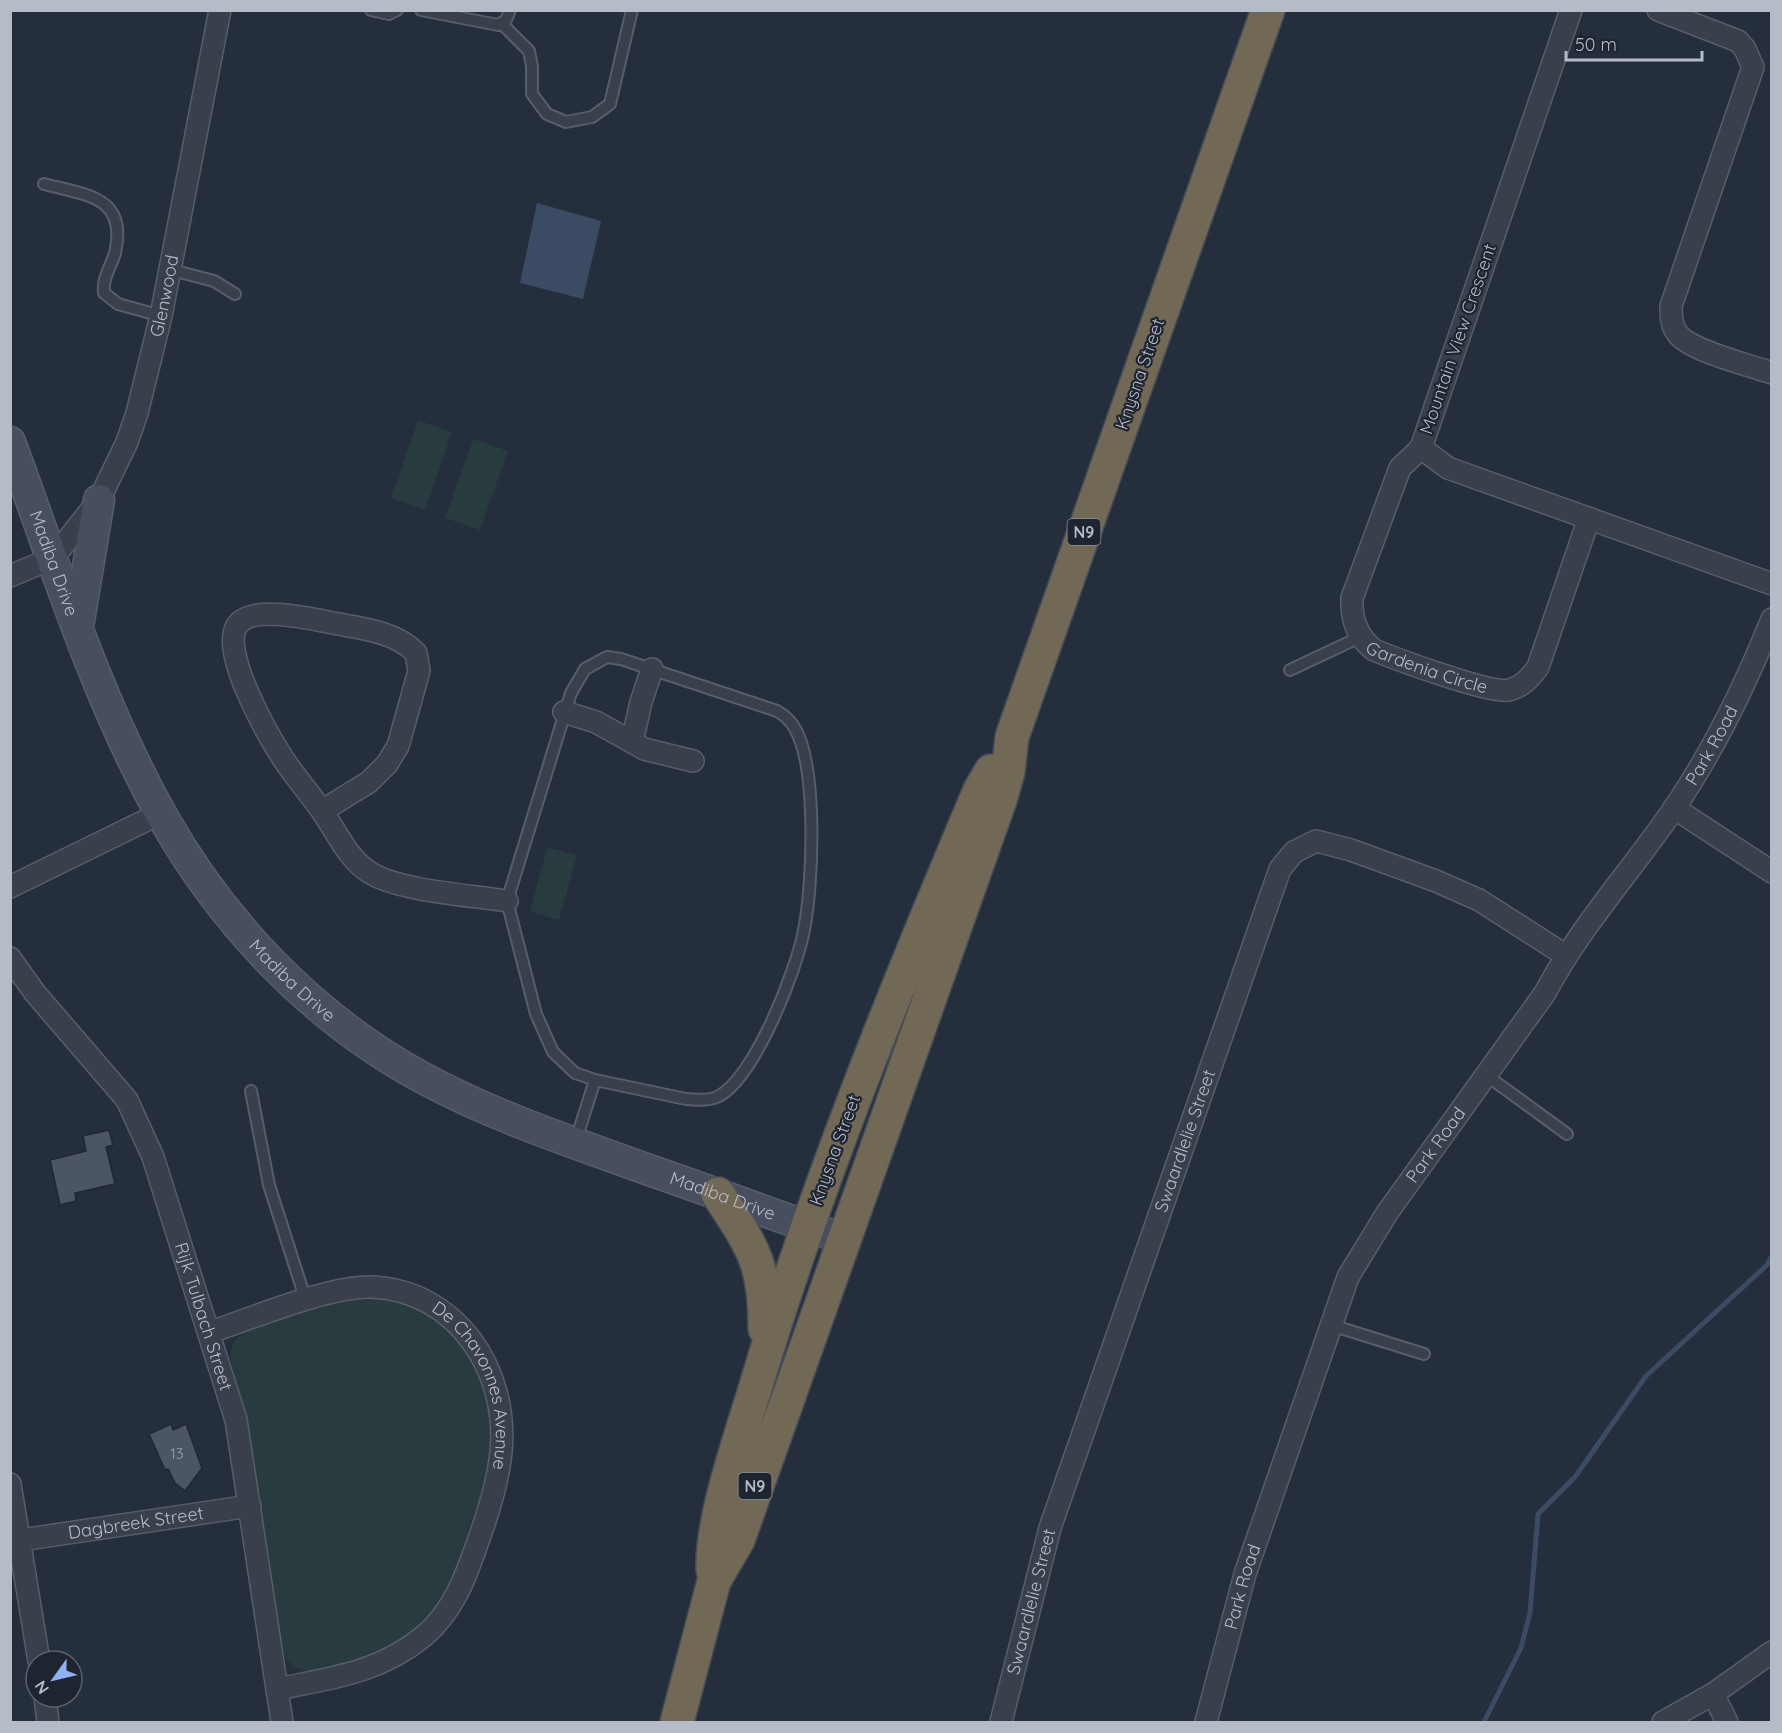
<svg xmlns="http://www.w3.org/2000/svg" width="1782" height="1733" viewBox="0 0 1782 1733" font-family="Quicksand,sans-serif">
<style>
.green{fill:#283b3e}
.water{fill:#3c4b64}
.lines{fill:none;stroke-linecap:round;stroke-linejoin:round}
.stream{stroke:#3c4b64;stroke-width:5}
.building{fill:#4b5565;stroke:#202733;stroke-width:1.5}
.lane-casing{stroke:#575e6a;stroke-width:14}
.street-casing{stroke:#575e6a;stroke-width:24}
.secondary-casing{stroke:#575e6a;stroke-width:33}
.highway-casing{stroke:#444b57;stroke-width:36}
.lane{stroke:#39404c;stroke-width:10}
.street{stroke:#39404c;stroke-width:21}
.secondary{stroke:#474f5f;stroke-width:30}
.highway{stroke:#726856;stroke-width:33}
.labels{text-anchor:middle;stroke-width:4.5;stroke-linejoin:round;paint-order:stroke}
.number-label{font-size:15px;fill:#9aa2ae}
.shield{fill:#1e2531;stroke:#888e9a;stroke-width:1.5}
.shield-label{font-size:16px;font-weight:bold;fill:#b5bbc7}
.street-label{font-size:18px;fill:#b5bbc7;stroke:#1e2531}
</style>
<rect width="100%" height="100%" fill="#252e3c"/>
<path class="green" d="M 418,420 L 452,432 L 425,510 L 391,498 Z
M 473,439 L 508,451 L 480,530 L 445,518 Z
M 547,847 L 577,855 L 559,920 L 530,912 Z
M 362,1296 C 377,1298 393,1299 407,1303 C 463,1318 496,1397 491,1451 C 488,1479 476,1507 467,1533 C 456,1567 448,1601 422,1626 C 397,1650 361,1663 328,1668 C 307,1672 293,1673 283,1653 L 250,1442 L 230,1356 C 231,1349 232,1343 237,1338 C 250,1325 341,1299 362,1296 Z"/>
<path class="water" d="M 537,203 L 601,221 L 583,299 L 520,283 Z"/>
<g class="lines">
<path class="stream" d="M 1484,1722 L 1521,1648 L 1530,1613 L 1538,1514 L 1575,1477 L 1646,1376 L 1767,1265 L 1772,1256"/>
</g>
<path class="building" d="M 109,1130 L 113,1145 L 106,1147 L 115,1184 L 75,1193 L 76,1201 L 60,1205 L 50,1160 L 86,1151 L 83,1136 Z
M 171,1424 L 173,1430 L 186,1424 L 202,1468 L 185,1491 L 175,1483 L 168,1469 L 165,1470 L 149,1434 Z"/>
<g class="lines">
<g class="lane-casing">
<path id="lane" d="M 371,10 L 389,14 L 397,10
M 421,10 L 498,25 L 506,20 L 510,10
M 502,24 L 529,51 L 532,66 L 532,94 L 547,114 L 566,122 L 592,117 L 610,104 L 632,10
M 44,184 C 86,195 128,196 115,253 C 111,267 102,278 104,293 L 118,304 L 161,316
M 168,269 L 214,281 L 235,294
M 607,657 L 621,659 L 777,711 C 784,715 790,720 794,727 C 818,765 813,885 804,930 C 797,969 754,1080 717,1097 C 708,1101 696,1100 686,1099 L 595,1080 L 575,1073 L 553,1052 L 536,1014 L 507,901 L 571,693 L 585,669 Z
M 1290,670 L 1360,637
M 1486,1075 L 1567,1134
M 251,1091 L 269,1185 L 306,1301
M 575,1143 L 595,1080
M 1331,1325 L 1424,1354"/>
</g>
<g class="street-casing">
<g id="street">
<path d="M 1571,10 L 1421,448 L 1448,468 L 1772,584"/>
<path d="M 1658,10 L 1738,41 L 1745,49 L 1753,67 L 1671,306 C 1671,315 1671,325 1677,333 C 1689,351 1750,365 1772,373"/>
<path id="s1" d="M 1421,448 L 1400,468 L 1352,598 C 1351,618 1357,637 1374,650 C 1396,659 1490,694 1509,690 C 1522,687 1530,678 1538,667 L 1589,518"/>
<path id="s2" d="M 10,576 L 53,558 L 99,500 L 127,442 L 137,413 L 161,316 L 220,10"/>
<path d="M 564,712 L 596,722 L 632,742 L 641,702 L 652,669"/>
<path d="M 632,742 L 644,749 L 693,761"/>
<path d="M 1674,808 L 1772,872"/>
<path d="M 322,811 L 369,782 L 387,764 L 398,746 L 419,671 L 416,653 C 393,629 354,628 323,621 C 303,617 254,607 239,623 C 216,646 269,737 284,760 C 296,778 310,794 322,811 C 336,831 348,859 369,872 C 398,891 470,895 507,901"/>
<path d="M 10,887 L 161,813"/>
<path id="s3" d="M 10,958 L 35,993 L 127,1100 L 153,1157 L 236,1420 L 282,1722"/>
<path id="s4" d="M 210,1332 C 253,1318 329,1286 371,1287 C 457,1290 509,1371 501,1452 C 498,1483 488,1514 477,1544 C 465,1579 453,1611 424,1636 C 379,1673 332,1678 277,1689"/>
<path d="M 10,1484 L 39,1661"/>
<path id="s5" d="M 21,1540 L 250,1506"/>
<path d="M 1713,1694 L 1727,1722"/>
<path d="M 45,1697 L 48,1722"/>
<path id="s6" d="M 1001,1722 L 1050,1528 L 1280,869 L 1294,852 L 1316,841 L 1351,850 L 1436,881 L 1479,900 L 1565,955"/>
<path id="s7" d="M 1206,1722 L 1245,1574 L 1348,1277 L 1387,1213 L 1545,993 C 1580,927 1631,871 1673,810 C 1714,750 1745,686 1772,619"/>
<path d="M 1663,1722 L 1713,1694 L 1772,1652"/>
</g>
</g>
<g class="secondary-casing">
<g id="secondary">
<path id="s8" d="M 10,442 C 56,567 96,697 161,814 C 222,923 312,1018 423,1078 C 495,1117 575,1143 652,1171 C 716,1193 779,1217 844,1239"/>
<path d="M 79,621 L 99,500"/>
</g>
</g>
<g class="highway-casing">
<path id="highway" d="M 718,1194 C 753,1248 765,1262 765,1329
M 713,1570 C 711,1520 740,1439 755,1389 C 816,1184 897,986 980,790 L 991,771
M 677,1722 L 714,1581 L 738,1540 L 1000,800 L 1008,772 L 1012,737 L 1268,10"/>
</g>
<use href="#lane" class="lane"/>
<use href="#street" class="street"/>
<use href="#secondary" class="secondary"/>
<use href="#highway" class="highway"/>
</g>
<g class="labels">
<g class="number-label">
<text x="177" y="1459">13</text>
</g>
<g class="shield">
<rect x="1067.5" y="519" width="33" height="26" rx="4.5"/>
<rect x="738.5" y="1473" width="33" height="26" rx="4.5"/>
</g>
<g class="shield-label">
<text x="1084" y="538">N9</text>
<text x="755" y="1492">N9</text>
</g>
<g class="street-label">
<text dy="6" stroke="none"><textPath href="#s2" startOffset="336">Glenwood</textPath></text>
<text transform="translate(1458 339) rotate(-71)" y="6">Mountain View Crescent</text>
<text transform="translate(1140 374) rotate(-71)" y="6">Knysna Street</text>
<text dy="6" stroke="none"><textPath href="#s8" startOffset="129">Madiba Drive</textPath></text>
<text dy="6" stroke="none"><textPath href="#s1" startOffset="282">Gardenia Circle</textPath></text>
<text dy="6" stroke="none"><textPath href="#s7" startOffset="1112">Park Road</textPath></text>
<text dy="6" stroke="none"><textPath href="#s8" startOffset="615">Madiba Drive</textPath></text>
<text dy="6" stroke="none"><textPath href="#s6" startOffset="610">Swaardlelie Street</textPath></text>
<text dy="6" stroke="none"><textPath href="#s7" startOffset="626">Park Road</textPath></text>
<text transform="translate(835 1150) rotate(-70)" y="6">Knysna Street</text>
<text dy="6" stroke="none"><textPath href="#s8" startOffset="1101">Madiba Drive</textPath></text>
<text dy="6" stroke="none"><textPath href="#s3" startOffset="414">Rijk Tulbach Street</textPath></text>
<text dy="6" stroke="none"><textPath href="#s4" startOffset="328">De Chavonnes Avenue</textPath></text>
<text dy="6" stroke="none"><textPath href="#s5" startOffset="116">Dagbreek Street</textPath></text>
<text dy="6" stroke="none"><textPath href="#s7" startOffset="140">Park Road</textPath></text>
<text dy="6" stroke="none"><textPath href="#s6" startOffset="124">Swaardlelie Street</textPath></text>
</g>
</g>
<rect width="1782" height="1733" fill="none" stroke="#b5bbc7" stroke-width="24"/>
<g transform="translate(54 1679) rotate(236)"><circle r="28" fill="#1e2531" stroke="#5a616d" stroke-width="1.5"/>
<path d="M0-4.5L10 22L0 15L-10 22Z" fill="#90b1f1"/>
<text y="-9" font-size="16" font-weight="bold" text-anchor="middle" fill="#b5bbc7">N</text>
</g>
<path d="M1566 51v9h136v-9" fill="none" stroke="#b5bbc7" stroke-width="3"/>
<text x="1575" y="51" font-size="18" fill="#b5bbc7" stroke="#1e2531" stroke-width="4.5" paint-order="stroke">50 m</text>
</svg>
